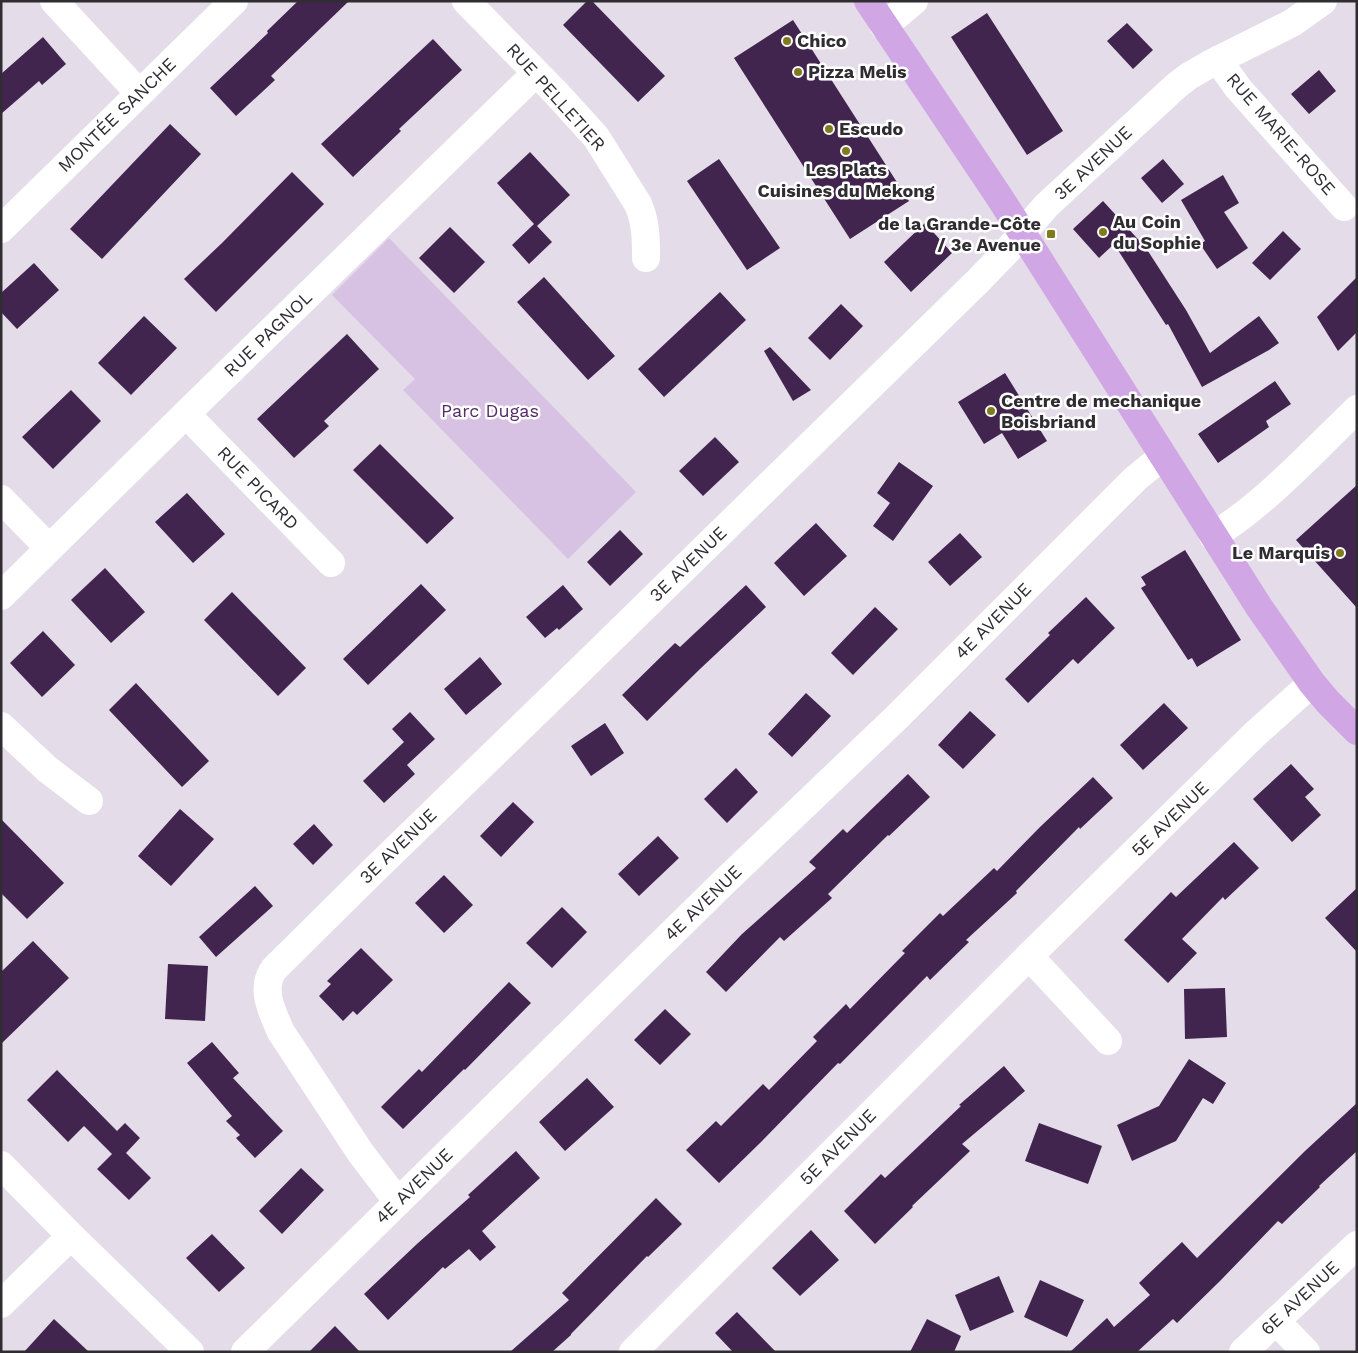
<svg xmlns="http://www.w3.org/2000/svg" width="1358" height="1353" viewBox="0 0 1358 1353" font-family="'Work Sans',sans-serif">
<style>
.green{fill:#d7c2e3}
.building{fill:#41254f}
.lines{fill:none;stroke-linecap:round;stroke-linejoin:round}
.minor{stroke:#fff;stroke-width:28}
.major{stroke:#d0a6e5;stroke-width:28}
.poi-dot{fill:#827a1f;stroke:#fff;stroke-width:2}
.labels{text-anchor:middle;stroke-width:5;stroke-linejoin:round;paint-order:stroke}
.poi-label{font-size:18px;font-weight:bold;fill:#302d32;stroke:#fff;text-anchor:start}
.street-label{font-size:18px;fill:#302d32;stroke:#fff}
.park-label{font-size:18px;fill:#542b67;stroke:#fff}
</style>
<rect width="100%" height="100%" fill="#e4dce9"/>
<path class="green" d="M 389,238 L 636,492 L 568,559 L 403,390 L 415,379 L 332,295 Z"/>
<path class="building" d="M 298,1 L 349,1 L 271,76 L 275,80 L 236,116 L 210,88 L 268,33 L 267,31 Z
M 587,1 L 592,1 L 665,76 L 638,102 L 563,25 Z
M 987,13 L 1063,131 L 1027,155 L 951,37 Z
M 793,20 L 909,201 L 850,239 L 734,58 Z
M 1127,23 L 1153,50 L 1133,69 L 1107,41 Z
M 43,37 L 66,64 L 42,85 L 39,81 L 1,114 L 1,74 Z
M 433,39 L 462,70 L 399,129 L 401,131 L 353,177 L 321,144 Z
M 1319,70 L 1336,91 L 1309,114 L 1291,94 Z
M 170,124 L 201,154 L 102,259 L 70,229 Z
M 530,152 L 570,195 L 537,226 L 552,242 L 529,264 L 512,245 L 534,224 L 497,183 Z
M 719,159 L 780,248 L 747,270 L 687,181 Z
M 1163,159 L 1184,184 L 1162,203 L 1141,178 Z
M 292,172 L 324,204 L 216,312 L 184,279 L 222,243 Z
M 1223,175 L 1239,203 L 1224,212 L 1248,248 L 1217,269 L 1200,244 L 1205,241 L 1181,200 Z
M 1103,201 L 1146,248 L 1186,310 L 1210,353 L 1259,316 L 1279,343 L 1269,350 L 1202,387 L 1168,324 L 1166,325 L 1114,244 L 1099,258 L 1073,229 Z
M 925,223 L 952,253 L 911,292 L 884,262 Z
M 450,227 L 485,262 L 454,293 L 419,258 Z
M 1283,231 L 1301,249 L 1270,280 L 1252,263 Z
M 34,263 L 59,290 L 17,329 L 1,312 L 1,293 Z
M 544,277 L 615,356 L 588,380 L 517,302 Z
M 1357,277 L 1357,332 L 1338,351 L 1317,317 Z
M 720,292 L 746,320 L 664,397 L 638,369 Z
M 841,304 L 863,326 L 830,360 L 808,338 Z
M 144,316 L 177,348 L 131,395 L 98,363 Z
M 347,334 L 379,369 L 324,421 L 329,426 L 294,458 L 257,419 Z
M 770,347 L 811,390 L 793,401 L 764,351 Z
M 1005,373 L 1047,441 L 1018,459 L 1002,433 L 984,444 L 958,402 Z
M 1275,381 L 1291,404 L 1266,421 L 1269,427 L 1218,463 L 1198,434 Z
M 71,390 L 101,421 L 53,469 L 22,437 Z
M 715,437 L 739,462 L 703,496 L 679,471 Z
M 380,444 L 454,518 L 427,544 L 353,470 Z
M 899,462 L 933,486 L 893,541 L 873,526 L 890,503 L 877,493 Z
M 1357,485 L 1357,608 L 1296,540 Z
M 187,493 L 225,534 L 193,563 L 155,522 Z
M 816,523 L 847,556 L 804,596 L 774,563 Z
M 620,530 L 643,554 L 610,586 L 587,562 Z
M 960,533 L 982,557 L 950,586 L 928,562 Z
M 1185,550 L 1241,640 L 1197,667 L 1192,658 L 1188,660 L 1141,588 L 1146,585 L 1141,577 Z
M 105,568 L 145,612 L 111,643 L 71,600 Z
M 421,584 L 446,610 L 368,685 L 343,659 Z
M 563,585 L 583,609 L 559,630 L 557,628 L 545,638 L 526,617 Z
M 746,585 L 766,607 L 700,669 L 647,721 L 622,695 L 675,643 L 680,647 Z
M 232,592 L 306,668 L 278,696 L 204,620 Z
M 1086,597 L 1115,628 L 1078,664 L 1073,659 L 1028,703 L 1005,679 L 1050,635 L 1048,633 Z
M 875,607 L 898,629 L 853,675 L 831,653 Z
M 43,631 L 75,665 L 42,697 L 10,663 Z
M 480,657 L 502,684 L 466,715 L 444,689 Z
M 136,683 L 209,761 L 182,787 L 109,710 Z
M 806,693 L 831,716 L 792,757 L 768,734 Z
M 1164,703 L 1188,728 L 1143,770 L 1120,745 Z
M 970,711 L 996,735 L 963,769 L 938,745 Z
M 410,712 L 435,739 L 407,765 L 415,774 L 384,803 L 363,781 L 404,742 L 392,729 Z
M 605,723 L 624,753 L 591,776 L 571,746 Z
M 1291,764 L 1314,789 L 1305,797 L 1321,815 L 1292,842 L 1253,799 Z
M 736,768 L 758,792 L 727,823 L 704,799 Z
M 908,774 L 930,797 L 889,836 L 888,835 L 828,894 L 832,898 L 784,941 L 780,937 L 726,992 L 706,972 L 742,934 L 816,868 L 809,862 L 843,829 L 847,833 Z
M 1093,777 L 1113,798 L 1080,829 L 1079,827 L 1016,891 L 1017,893 L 966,940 L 969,942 L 930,980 L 927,976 L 840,1064 L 838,1063 L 760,1143 L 719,1183 L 686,1150 L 716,1121 L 721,1126 L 763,1084 L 769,1090 L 817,1041 L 813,1037 L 846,1004 L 850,1009 L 905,953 L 902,951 L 940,913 L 943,916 L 994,868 L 997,871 L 1040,827 Z
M 513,802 L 534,822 L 501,857 L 480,836 Z
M 180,809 L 214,839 L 171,886 L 138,856 Z
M 1,819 L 64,883 L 27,919 L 1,893 Z
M 314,824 L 333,845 L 313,865 L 293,844 Z
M 658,836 L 679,858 L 639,896 L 618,874 Z
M 1234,842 L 1259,868 L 1225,900 L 1223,897 L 1182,939 L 1197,953 L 1168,983 L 1124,940 L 1171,892 L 1176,897 Z
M 444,875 L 473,905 L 444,933 L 415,903 Z
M 255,886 L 273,906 L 216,957 L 199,937 Z
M 1357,888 L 1357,952 L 1325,918 Z
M 562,907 L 587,932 L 552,968 L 526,943 Z
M 33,941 L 69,978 L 1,1044 L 1,972 Z
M 361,948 L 393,980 L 357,1015 L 353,1011 L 343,1021 L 319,996 L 331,984 L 327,981 Z
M 168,964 L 208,966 L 205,1021 L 165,1019 Z
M 509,982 L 531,1003 L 465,1070 L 464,1069 L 403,1129 L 381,1107 L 419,1069 L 422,1072 Z
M 1225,988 L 1227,1037 L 1185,1039 L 1184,989 Z
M 665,1009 L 691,1034 L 660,1065 L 634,1040 Z
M 212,1042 L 239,1073 L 233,1078 L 283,1131 L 255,1158 L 236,1138 L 240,1135 L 226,1121 L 232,1116 L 187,1063 Z
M 1189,1059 L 1226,1083 L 1213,1104 L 1203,1098 L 1176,1141 L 1132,1161 L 1117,1125 L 1159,1106 Z
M 1004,1066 L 1025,1091 L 962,1144 L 970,1151 L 912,1206 L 913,1207 L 875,1244 L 844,1211 L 881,1174 L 885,1178 L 961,1106 L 959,1105 Z
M 57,1070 L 117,1131 L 125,1123 L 140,1138 L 126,1153 L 151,1178 L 129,1200 L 97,1169 L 112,1154 L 84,1126 L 68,1142 L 27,1100 Z
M 587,1078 L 614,1107 L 565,1151 L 539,1122 Z
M 1357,1103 L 1357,1151 L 1319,1186 L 1320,1187 L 1282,1224 L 1278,1221 L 1220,1281 L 1177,1323 L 1173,1319 L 1137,1352 L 1070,1352 L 1107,1318 L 1114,1327 L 1150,1295 L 1139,1283 L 1182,1242 L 1197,1258 L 1305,1151 Z
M 1039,1123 L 1102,1146 L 1088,1184 L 1025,1161 Z
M 516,1151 L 540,1178 L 482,1231 L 496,1247 L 480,1261 L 469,1249 L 445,1269 L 443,1267 L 388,1320 L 364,1294 L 418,1243 L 470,1197 L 468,1195 Z
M 301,1168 L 324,1190 L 282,1234 L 259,1211 Z
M 656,1198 L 682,1224 L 648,1257 L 647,1256 L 571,1334 L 571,1335 L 552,1352 L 510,1352 L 569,1300 L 562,1293 Z
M 811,1230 L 839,1260 L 800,1296 L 772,1268 Z
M 212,1234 L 245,1268 L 219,1292 L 186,1258 Z
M 999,1276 L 1014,1312 L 970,1331 L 955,1295 Z
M 1040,1280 L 1084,1300 L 1067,1337 L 1024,1317 Z
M 737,1312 L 776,1352 L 733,1352 L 715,1333 Z
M 54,1319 L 89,1352 L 24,1352 Z
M 927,1319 L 961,1336 L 954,1352 L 910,1352 Z
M 335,1326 L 360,1352 L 309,1352 Z"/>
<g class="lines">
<path class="minor" d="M 54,1 L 139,93
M 466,1 L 557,94 L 596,137 L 638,204 C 646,222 646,239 646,258
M 884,26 L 914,1
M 1219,59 L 1223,67 L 1238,88 L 1344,207
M 1,229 L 234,1
M 186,414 L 331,563
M 1,499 L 49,548
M 1213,536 C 1266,503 1312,452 1357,409
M 1,596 L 196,404 L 536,73
M 1,726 L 47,769 L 89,801
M 1029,956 L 1108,1041
M 1,1165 L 71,1236 L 190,1352
M 398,1202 L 360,1152 L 281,1032 C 272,1012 260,988 274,969 L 370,874 L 578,672 L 978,281 L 1007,251 L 1047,205 L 1176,86 L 1189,76 L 1208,65 L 1292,23 L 1323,1
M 1,1304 L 71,1236
M 1276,1321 L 1306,1352
M 245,1352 L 724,882 L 896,718 L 1135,479 L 1163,456
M 633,1352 L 1029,956 L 1254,735 L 1312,683
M 1243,1352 L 1357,1245"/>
<path class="major" d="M 868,1 L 1000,198 L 1259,607 L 1312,683 L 1328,702 L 1357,731"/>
</g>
<g class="poi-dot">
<circle cx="787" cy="41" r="5"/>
<circle cx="798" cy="72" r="5"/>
<circle cx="829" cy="129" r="5"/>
<circle cx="846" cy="151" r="5"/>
<circle cx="1103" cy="232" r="5"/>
<rect x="1046" y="229" width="10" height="10" rx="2.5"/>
<circle cx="991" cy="411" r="5"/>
<circle cx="1340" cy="553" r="5"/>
</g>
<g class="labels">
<g class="poi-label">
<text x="797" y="47">Chico</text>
<text x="808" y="78">Pizza Melis</text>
<text x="839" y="135">Escudo</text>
<text x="846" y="176" text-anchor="middle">Les Plats<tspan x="846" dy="21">Cuisines du Mekong</tspan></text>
<text x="1113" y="228">Au Coin<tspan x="1113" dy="21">du Sophie</tspan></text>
<text x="1041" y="230" text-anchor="end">de la Grande-Côte<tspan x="1041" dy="21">/ 3e Avenue</tspan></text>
<text x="1001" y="407">Centre de mechanique<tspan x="1001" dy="21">Boisbriand</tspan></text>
<text x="1330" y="559" text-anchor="end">Le Marquis</text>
</g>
<g class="street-label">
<text transform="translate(556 97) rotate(48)" y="6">RUE PELLETIER</text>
<text transform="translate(117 115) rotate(-44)" y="6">MONTÉE SANCHE</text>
<text transform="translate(1281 134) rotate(49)" y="6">RUE MARIE-ROSE</text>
<text transform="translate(1093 163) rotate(-43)" y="6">3E AVENUE</text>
<text transform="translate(268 334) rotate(-44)" y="6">RUE PAGNOL</text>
<text transform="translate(258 488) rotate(46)" y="6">RUE PICARD</text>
<text transform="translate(688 564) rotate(-44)" y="6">3E AVENUE</text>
<text transform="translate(993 621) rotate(-45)" y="6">4E AVENUE</text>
<text transform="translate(1170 819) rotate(-44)" y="6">5E AVENUE</text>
<text transform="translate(398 846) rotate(-44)" y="6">3E AVENUE</text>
<text transform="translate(703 903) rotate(-44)" y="6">4E AVENUE</text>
<text transform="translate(838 1147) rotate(-45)" y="6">5E AVENUE</text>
<text transform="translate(414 1186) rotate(-44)" y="6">4E AVENUE</text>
<text transform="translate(1300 1298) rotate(-43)" y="6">6E AVENUE</text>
</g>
<g class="park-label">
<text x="490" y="417">Parc Dugas</text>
</g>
</g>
<rect width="1358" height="1353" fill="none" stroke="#302d32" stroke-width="5"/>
</svg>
